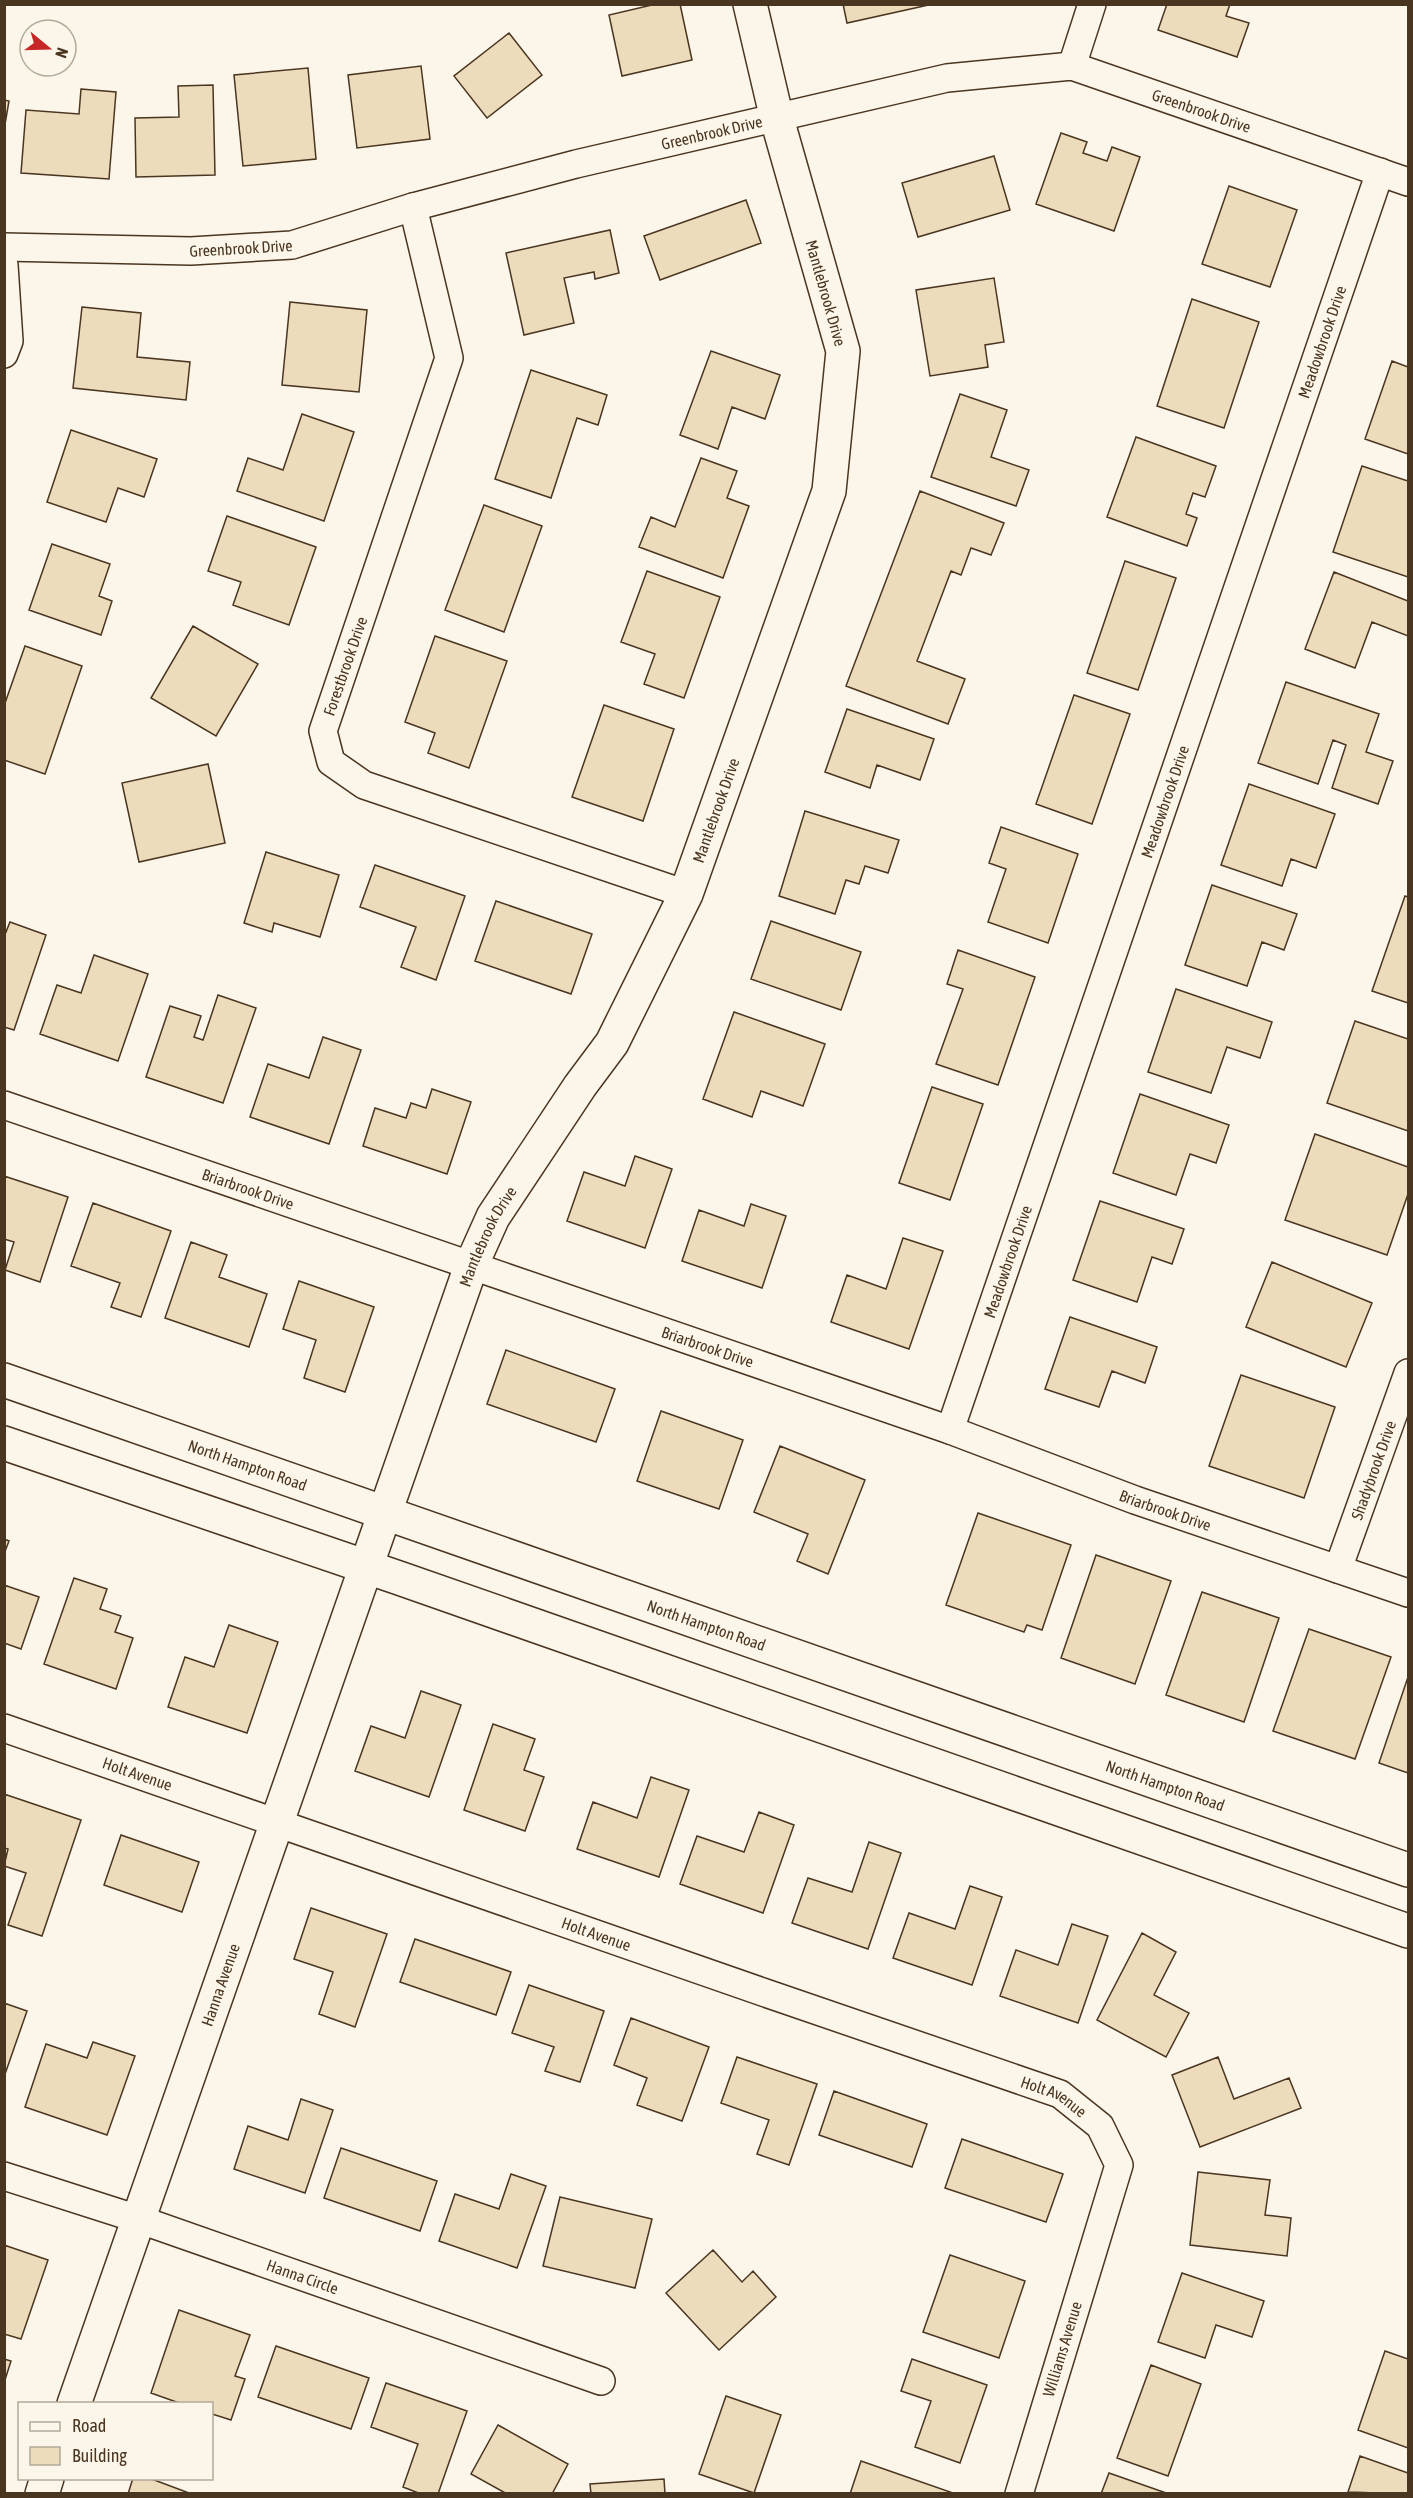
<svg xmlns="http://www.w3.org/2000/svg" width="1413" height="2498" viewBox="0 0 1413 2498" font-family="'Asap Condensed',sans-serif">
<style>
.building{fill:#ecdcbc;stroke:#4a3520;stroke-width:1.5}
.lines{fill:none;stroke-linecap:round;stroke-linejoin:round}
.minor-casing{stroke:#4a3520;stroke-width:30}
.tertiary-casing{stroke:#4a3520;stroke-width:36}
.secondary-casing{stroke:#4a3520;stroke-width:36}
.minor{stroke:#fbf6e9;stroke-width:27}
.tertiary{stroke:#fbf6e9;stroke-width:33}
.secondary{stroke:#fbf6e9;stroke-width:33}
.labels{text-anchor:middle;stroke-width:4.5;stroke-linejoin:round;paint-order:stroke}
.street-label{font-size:16px;fill:#4a3520;stroke:#fbf6e9}
</style>
<rect width="100%" height="100%" fill="#fbf6e9"/>
<path class="building" d="M 656,4 L 680,4 L 692,60 L 622,76 L 609,15 Z
M 843,4 L 933,4 L 847,23 Z
M 1167,4 L 1230,4 L 1226,16 L 1249,23 L 1237,57 L 1158,30 Z
M 509,33 L 542,75 L 487,118 L 454,76 Z
M 421,66 L 430,139 L 357,148 L 348,75 Z
M 308,68 L 316,159 L 243,166 L 234,75 Z
M 213,85 L 215,175 L 136,177 L 135,118 L 179,117 L 178,86 Z
M 81,89 L 116,92 L 109,179 L 21,173 L 26,110 L 79,114 Z
M 4,100 L 9,101 L 4,130 Z
M 1061,133 L 1087,142 L 1083,153 L 1107,161 L 1112,147 L 1140,157 L 1114,231 L 1036,204 Z
M 994,156 L 1010,210 L 918,237 L 902,183 Z
M 1229,186 L 1297,210 L 1270,287 L 1202,264 Z
M 746,200 L 761,243 L 660,280 L 644,236 Z
M 610,230 L 619,273 L 595,279 L 594,272 L 564,278 L 574,323 L 524,335 L 506,253 Z
M 994,278 L 1004,342 L 985,345 L 988,367 L 930,376 L 916,290 Z
M 1192,299 L 1259,322 L 1224,428 L 1157,406 Z
M 290,302 L 367,310 L 359,392 L 282,385 Z
M 82,307 L 141,313 L 137,357 L 190,362 L 186,400 L 73,388 Z
M 711,351 L 780,375 L 765,419 L 732,407 L 718,449 L 680,435 Z
M 1392,361 L 1408,367 L 1408,454 L 1365,439 Z
M 531,370 L 607,395 L 598,425 L 577,418 L 551,498 L 495,479 Z
M 960,394 L 1007,410 L 991,457 L 1029,470 L 1016,506 L 931,477 Z
M 302,414 L 354,432 L 324,521 L 237,491 L 248,458 L 283,470 Z
M 71,430 L 157,459 L 144,497 L 118,488 L 106,522 L 47,502 Z
M 1136,437 L 1216,466 L 1205,497 L 1193,493 L 1186,514 L 1197,518 L 1187,546 L 1107,517 Z
M 701,458 L 737,471 L 727,498 L 749,506 L 723,578 L 639,547 L 651,517 L 675,527 Z
M 1362,466 L 1408,481 L 1408,577 L 1333,552 Z
M 920,491 L 1004,523 L 991,555 L 971,548 L 961,575 L 951,571 L 917,661 L 965,679 L 948,724 L 846,686 Z
M 484,505 L 542,526 L 504,632 L 445,610 Z
M 227,516 L 316,547 L 289,625 L 233,605 L 241,582 L 208,571 Z
M 52,544 L 110,564 L 99,596 L 112,601 L 101,635 L 29,610 Z
M 1125,561 L 1176,578 L 1138,690 L 1087,673 Z
M 647,571 L 720,597 L 684,698 L 644,684 L 655,654 L 621,642 Z
M 1334,572 L 1408,601 L 1408,636 L 1372,622 L 1355,668 L 1305,649 Z
M 193,626 L 258,664 L 216,736 L 151,698 Z
M 435,636 L 507,661 L 469,768 L 428,753 L 435,733 L 405,722 Z
M 25,646 L 82,666 L 45,774 L 4,760 L 4,706 Z
M 1286,682 L 1379,714 L 1366,752 L 1393,761 L 1378,804 L 1332,788 L 1346,745 L 1333,740 L 1318,784 L 1258,763 Z
M 1074,695 L 1130,714 L 1092,824 L 1036,804 Z
M 604,705 L 674,729 L 643,821 L 572,797 Z
M 847,709 L 934,739 L 920,780 L 877,765 L 870,788 L 825,772 Z
M 208,764 L 225,843 L 139,862 L 122,783 Z
M 1249,784 L 1335,814 L 1316,868 L 1291,859 L 1282,886 L 1221,865 Z
M 805,811 L 899,840 L 888,873 L 865,866 L 859,884 L 846,880 L 835,914 L 779,896 Z
M 1001,827 L 1078,854 L 1048,943 L 988,922 L 1006,869 L 989,863 Z
M 266,852 L 339,875 L 320,937 L 274,923 L 272,932 L 244,923 Z
M 375,865 L 465,896 L 436,980 L 401,967 L 416,927 L 360,907 Z
M 1212,885 L 1297,914 L 1284,950 L 1262,942 L 1247,986 L 1185,965 Z
M 1405,896 L 1408,897 L 1408,1003 L 1372,991 Z
M 496,901 L 592,934 L 571,994 L 475,961 Z
M 771,921 L 861,952 L 841,1010 L 751,979 Z
M 10,922 L 46,935 L 14,1030 L 4,1027 L 4,937 Z
M 958,950 L 1035,977 L 998,1085 L 936,1064 L 963,989 L 947,984 Z
M 94,955 L 148,974 L 118,1061 L 40,1034 L 57,985 L 81,993 Z
M 1176,989 L 1272,1022 L 1260,1058 L 1227,1047 L 1211,1093 L 1148,1072 Z
M 218,995 L 256,1008 L 223,1103 L 146,1077 L 170,1006 L 201,1016 L 194,1037 L 203,1040 Z
M 734,1012 L 825,1044 L 803,1106 L 761,1091 L 752,1117 L 703,1099 Z
M 1355,1021 L 1408,1039 L 1408,1131 L 1327,1103 Z
M 323,1037 L 361,1050 L 329,1144 L 250,1117 L 268,1064 L 309,1078 Z
M 932,1087 L 983,1104 L 950,1200 L 899,1183 Z
M 432,1089 L 471,1102 L 447,1174 L 363,1146 L 375,1108 L 406,1118 L 411,1103 L 426,1108 Z
M 1140,1094 L 1229,1125 L 1216,1163 L 1190,1154 L 1176,1195 L 1113,1173 Z
M 1315,1134 L 1408,1167 L 1408,1194 L 1387,1255 L 1285,1220 Z
M 635,1156 L 672,1169 L 645,1248 L 567,1221 L 584,1172 L 625,1186 Z
M 4,1176 L 68,1197 L 40,1282 L 5,1270 L 14,1242 L 4,1239 Z
M 1100,1201 L 1184,1229 L 1172,1264 L 1152,1257 L 1137,1302 L 1073,1280 Z
M 93,1203 L 171,1231 L 141,1317 L 111,1307 L 120,1283 L 71,1266 Z
M 751,1204 L 786,1216 L 762,1288 L 682,1261 L 699,1210 L 744,1226 Z
M 903,1238 L 943,1251 L 909,1349 L 831,1322 L 847,1275 L 886,1289 Z
M 191,1242 L 227,1255 L 219,1277 L 267,1294 L 249,1347 L 165,1318 Z
M 1272,1262 L 1372,1303 L 1346,1367 L 1246,1327 Z
M 299,1281 L 374,1307 L 345,1392 L 304,1378 L 316,1340 L 283,1329 Z
M 1070,1317 L 1157,1347 L 1145,1383 L 1112,1371 L 1099,1407 L 1045,1389 Z
M 506,1350 L 615,1389 L 596,1442 L 487,1404 Z
M 1241,1375 L 1335,1407 L 1304,1498 L 1209,1466 Z
M 661,1411 L 743,1440 L 719,1509 L 637,1481 Z
M 780,1446 L 865,1480 L 828,1574 L 797,1561 L 808,1534 L 754,1512 Z
M 978,1513 L 1071,1545 L 1042,1630 L 1027,1625 L 1024,1632 L 946,1605 Z
M 4,1539 L 9,1541 L 4,1554 Z
M 1096,1555 L 1171,1581 L 1135,1684 L 1061,1658 Z
M 74,1578 L 107,1589 L 100,1609 L 121,1616 L 115,1632 L 133,1638 L 116,1689 L 44,1664 Z
M 4,1585 L 39,1597 L 21,1649 L 4,1643 Z
M 1202,1592 L 1279,1618 L 1244,1722 L 1166,1695 Z
M 229,1625 L 278,1642 L 247,1733 L 168,1707 L 185,1657 L 214,1667 Z
M 1309,1629 L 1391,1657 L 1355,1759 L 1273,1731 Z
M 1408,1677 L 1408,1773 L 1379,1763 Z
M 421,1691 L 461,1705 L 429,1797 L 355,1771 L 371,1726 L 405,1738 Z
M 493,1724 L 535,1739 L 524,1770 L 544,1777 L 525,1831 L 464,1810 Z
M 651,1777 L 689,1790 L 659,1877 L 577,1849 L 593,1802 L 637,1818 Z
M 4,1794 L 81,1820 L 42,1936 L 8,1925 L 26,1873 L 4,1866 L 8,1849 L 4,1848 Z
M 759,1812 L 794,1825 L 763,1913 L 680,1884 L 697,1836 L 744,1852 Z
M 121,1835 L 199,1862 L 182,1912 L 104,1885 Z
M 869,1842 L 901,1853 L 868,1949 L 792,1923 L 808,1878 L 852,1892 Z
M 970,1886 L 1002,1897 L 972,1985 L 893,1958 L 909,1913 L 955,1929 Z
M 311,1908 L 387,1934 L 355,2027 L 319,2014 L 333,1972 L 294,1959 Z
M 1072,1924 L 1108,1936 L 1078,2023 L 1000,1996 L 1016,1950 L 1058,1965 Z
M 1142,1933 L 1176,1952 L 1154,1995 L 1189,2013 L 1166,2057 L 1097,2020 Z
M 415,1939 L 511,1972 L 496,2015 L 400,1982 Z
M 529,1985 L 604,2011 L 580,2082 L 545,2071 L 554,2047 L 512,2033 Z
M 4,2003 L 27,2011 L 4,2077 Z
M 631,2018 L 709,2047 L 682,2121 L 637,2105 L 647,2078 L 614,2065 Z
M 93,2042 L 135,2056 L 107,2135 L 25,2107 L 46,2044 L 87,2058 Z
M 737,2057 L 817,2084 L 789,2165 L 757,2154 L 769,2120 L 721,2103 Z
M 1218,2057 L 1234,2099 L 1289,2078 L 1301,2108 L 1200,2147 L 1172,2075 Z
M 834,2091 L 927,2124 L 912,2167 L 819,2135 Z
M 301,2099 L 333,2110 L 305,2193 L 234,2169 L 248,2126 L 288,2140 Z
M 962,2139 L 1063,2174 L 1046,2222 L 945,2188 Z
M 341,2148 L 437,2181 L 420,2231 L 324,2198 Z
M 1198,2172 L 1270,2180 L 1265,2215 L 1291,2218 L 1287,2256 L 1190,2245 Z
M 511,2174 L 546,2186 L 517,2268 L 439,2241 L 455,2194 L 499,2209 Z
M 560,2197 L 652,2219 L 635,2288 L 543,2266 Z
M 4,2245 L 48,2260 L 21,2339 L 4,2334 Z
M 713,2250 L 742,2282 L 753,2271 L 776,2297 L 719,2350 L 666,2293 Z
M 950,2255 L 1025,2281 L 999,2358 L 923,2332 Z
M 1182,2273 L 1264,2301 L 1252,2337 L 1216,2325 L 1205,2358 L 1158,2342 Z
M 179,2310 L 250,2335 L 235,2376 L 245,2379 L 231,2420 L 212,2414 L 212,2404 L 182,2404 L 151,2393 Z
M 276,2346 L 369,2378 L 351,2429 L 258,2397 Z
M 1385,2351 L 1408,2359 L 1408,2448 L 1358,2430 Z
M 4,2359 L 11,2361 L 4,2383 Z
M 912,2359 L 987,2385 L 960,2463 L 915,2447 L 931,2401 L 901,2391 Z
M 1151,2365 L 1201,2384 L 1168,2476 L 1117,2458 Z
M 386,2383 L 467,2411 L 438,2494 L 421,2494 L 403,2487 L 418,2444 L 371,2427 Z
M 726,2396 L 781,2415 L 754,2493 L 699,2474 Z
M 498,2425 L 568,2464 L 552,2494 L 507,2494 L 471,2474 Z
M 1360,2456 L 1408,2473 L 1408,2494 L 1348,2492 Z
M 861,2461 L 953,2493 L 953,2494 L 850,2494 Z
M 1109,2473 L 1169,2494 L 1101,2494 Z
M 133,2478 L 149,2478 L 189,2493 L 128,2494 Z
M 664,2479 L 665,2494 L 591,2494 L 590,2484 Z"/>
<g class="lines">
<g class="minor-casing">
<g id="minor">
<path d="M 1072,66 L 1092,4"/>
<path d="M 413,207 L 449,358 L 323,731 L 331,762 L 364,785 L 686,894"/>
<path id="s1" d="M 4,247 L 191,251 L 292,245 L 413,207 L 576,164 L 947,78 L 1072,66 L 1408,182"/>
<path d="M 4,265 L 9,341 L 4,354"/>
<path id="s2" d="M 4,1105 L 950,1430 L 1135,1500 L 1408,1593"/>
<path id="s3" d="M 950,1430 L 1380,172"/>
<path id="s4" d="M 1338,1569 L 1408,1373"/>
<path id="s5" d="M 4,1728 C 357,1848 707,1975 1060,2094 L 1100,2126 L 1119,2165 L 1019,2494"/>
<path id="s6" d="M 4,2176 L 138,2219 L 601,2381"/>
</g>
</g>
<g class="tertiary-casing">
<g id="tertiary">
<path id="s7" d="M 74,2404 L 471,1266 L 493,1217 L 580,1086 L 612,1043 L 686,894 L 829,491 L 843,351 L 777,119 L 750,4"/>
<path d="M 42,2494 L 47,2478"/>
</g>
</g>
<g class="secondary-casing">
<g id="secondary">
<path id="s8" d="M 4,1380 L 1408,1870"/>
<path d="M 4,1443 L 399,1578 L 1408,1931"/>
</g>
</g>
<use href="#minor" class="minor"/>
<use href="#tertiary" class="tertiary"/>
<use href="#secondary" class="secondary"/>
</g>
<g class="labels">
<g class="street-label">
<text dy="6" stroke="none"><textPath href="#s1" startOffset="1227">Greenbrook Drive</textPath></text>
<text dy="6" stroke="none"><textPath href="#s1" startOffset="723">Greenbrook Drive</textPath></text>
<text dy="6" stroke="none"><textPath href="#s1" startOffset="237">Greenbrook Drive</textPath></text>
<text transform="translate(826 293) rotate(74)" y="6">Mantlebrook Drive</text>
<text dy="6" stroke="none"><textPath href="#s3" startOffset="1150">Meadowbrook Drive</textPath></text>
<text transform="translate(345 666) rotate(-71)" y="6">Forestbrook Drive</text>
<text dy="6" stroke="none"><textPath href="#s3" startOffset="664">Meadowbrook Drive</textPath></text>
<text dy="6" stroke="none"><textPath href="#s7" startOffset="1725">Mantlebrook Drive</textPath></text>
<text dy="6" stroke="none"><textPath href="#s2" startOffset="258">Briarbrook Drive</textPath></text>
<text dy="6" stroke="none"><textPath href="#s7" startOffset="1239">Mantlebrook Drive</textPath></text>
<text dy="6" stroke="none"><textPath href="#s3" startOffset="178">Meadowbrook Drive</textPath></text>
<text dy="6" stroke="none"><textPath href="#s2" startOffset="744">Briarbrook Drive</textPath></text>
<text dy="6" stroke="none"><textPath href="#s8" startOffset="258">North Hampton Road</textPath></text>
<text dy="6" stroke="none"><textPath href="#s4" startOffset="105">Shadybrook Drive</textPath></text>
<text dy="6" stroke="none"><textPath href="#s2" startOffset="1230">Briarbrook Drive</textPath></text>
<text dy="6" stroke="none"><textPath href="#s8" startOffset="744">North Hampton Road</textPath></text>
<text dy="6" stroke="none"><textPath href="#s5" startOffset="141">Holt Avenue</textPath></text>
<text dy="6" stroke="none"><textPath href="#s8" startOffset="1230">North Hampton Road</textPath></text>
<text dy="6" stroke="none"><textPath href="#s5" startOffset="627">Holt Avenue</textPath></text>
<text dy="6" stroke="none"><textPath href="#s7" startOffset="444">Hanna Avenue</textPath></text>
<text dy="6" stroke="none"><textPath href="#s5" startOffset="1113">Holt Avenue</textPath></text>
<text dy="6" stroke="none"><textPath href="#s6" startOffset="315">Hanna Circle</textPath></text>
<text transform="translate(1062 2349) rotate(-73)" y="6">Williams Avenue</text>
</g>
</g>
<rect width="1413" height="2498" fill="none" stroke="#4a3520" stroke-width="12"/>
<rect x="18" y="2402" width="195" height="78" fill="#fbf6e9" stroke="#b4a999" stroke-width="1.5"/>
<rect x="30" y="2422" width="30" height="9" fill="#fbf6e9" stroke="#b4a999" stroke-width="1.5"/>
<text x="72" y="2432" font-size="18" fill="#4a3520">Road</text>
<rect x="30" y="2447" width="30" height="18" fill="#ecdcbc" stroke="#b4a999" stroke-width="1.5"/>
<text x="72" y="2462" font-size="18" fill="#4a3520">Building</text>
<g transform="translate(48 48) rotate(109)"><circle r="28" fill="#fbf6e9" stroke="#b4a999" stroke-width="1.5"/>
<path d="M0-4.5L10 22L0 15L-10 22Z" fill="#c62828"/>
<text y="-9" font-size="16" font-weight="bold" text-anchor="middle" fill="#4a3520">N</text>
</g>
</svg>
